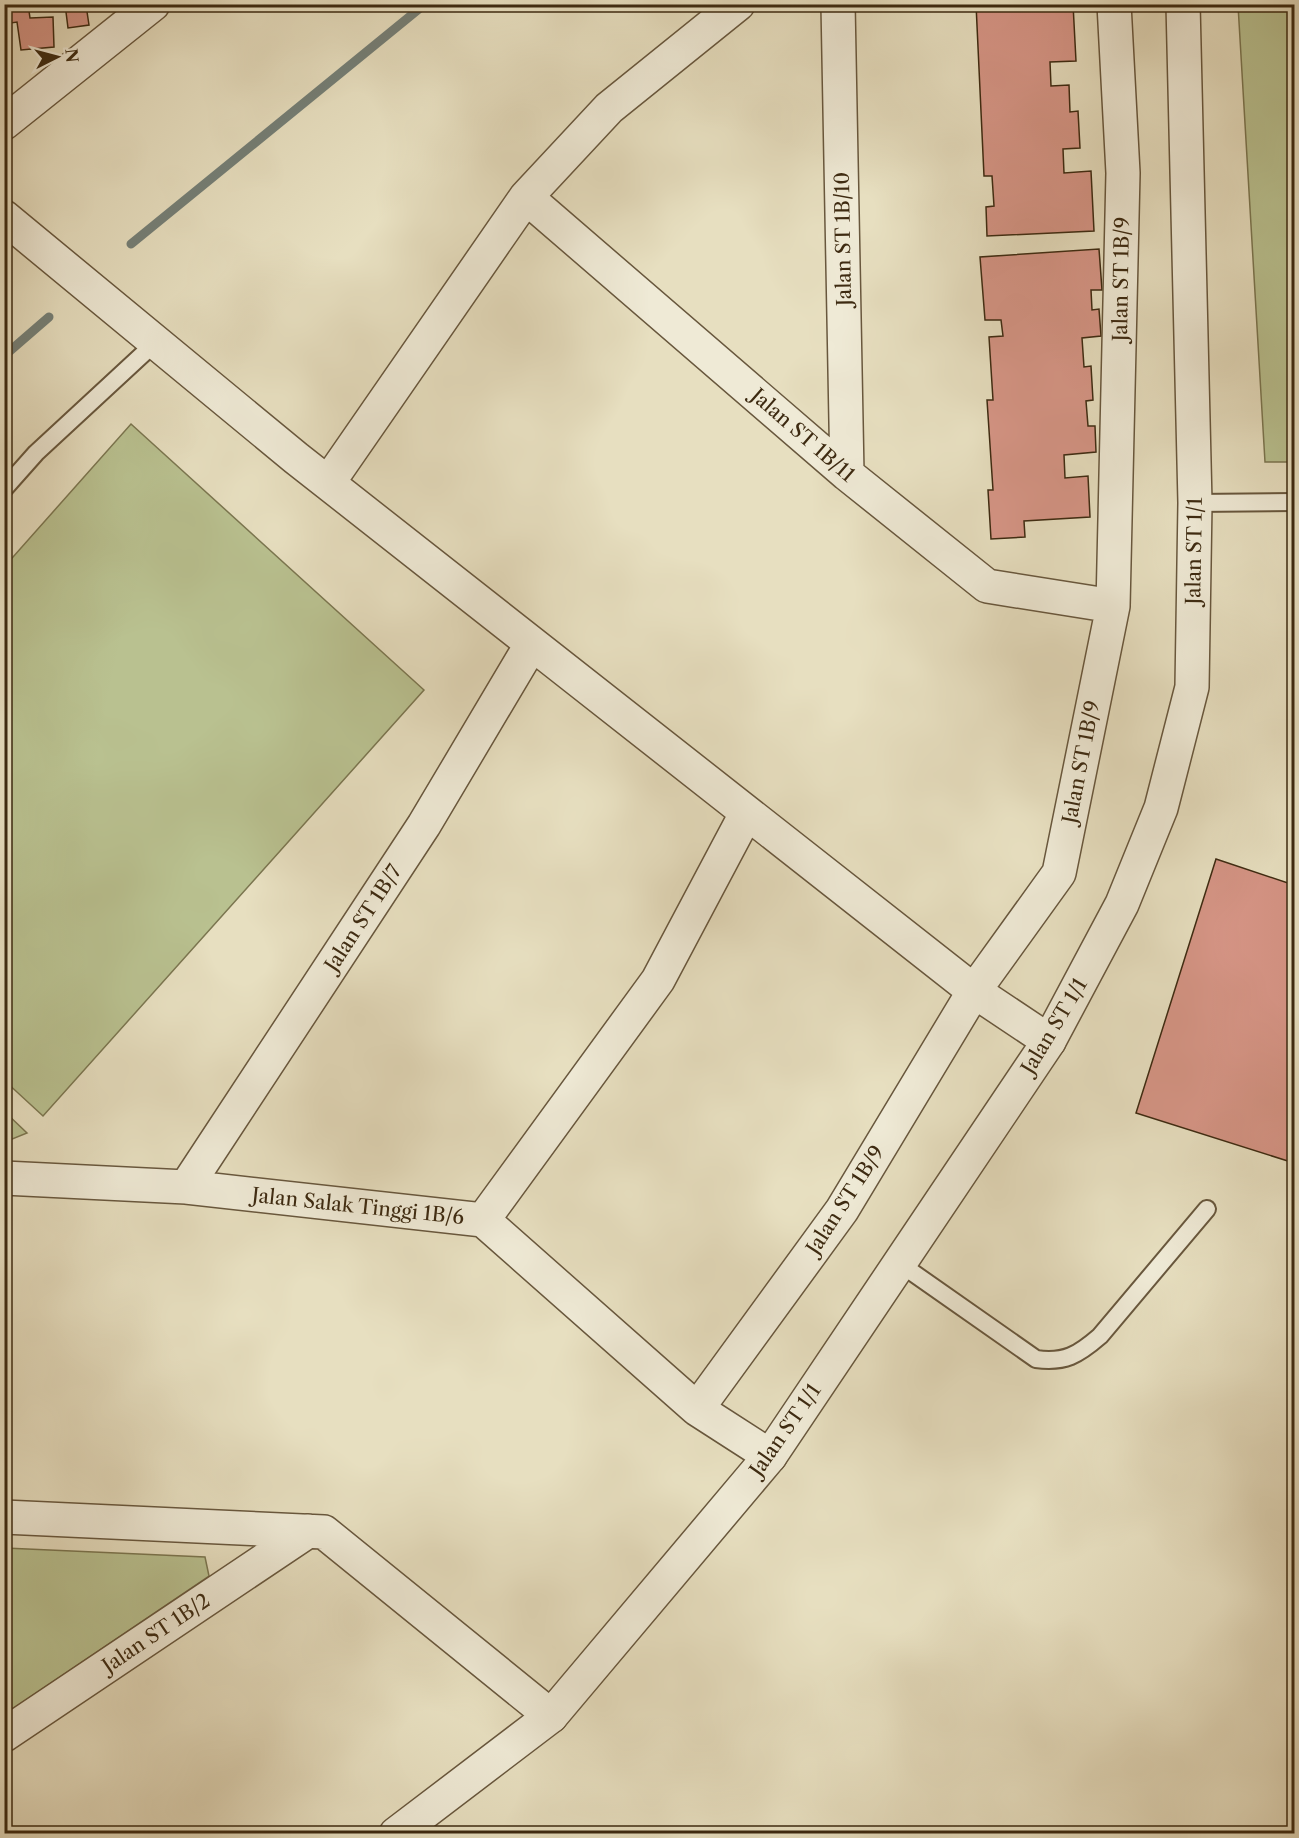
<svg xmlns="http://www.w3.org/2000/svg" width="1299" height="1838" viewBox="0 0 1299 1838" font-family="'Libre Caslon Text',serif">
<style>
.green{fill:#b9c190;stroke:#7b7650;stroke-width:1.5}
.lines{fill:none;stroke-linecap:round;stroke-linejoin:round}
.stream{stroke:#758078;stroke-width:9}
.building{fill:#d69586;stroke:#3d2a11;stroke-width:1.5}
.service-casing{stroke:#68573d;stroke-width:20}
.minor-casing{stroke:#68573d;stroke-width:36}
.tertiary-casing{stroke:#68573d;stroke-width:36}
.service{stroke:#efead6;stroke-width:16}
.minor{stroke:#efead6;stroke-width:33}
.tertiary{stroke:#efead6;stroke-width:33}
.labels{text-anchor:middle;stroke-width:4.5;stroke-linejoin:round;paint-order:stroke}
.street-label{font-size:20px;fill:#3d2a11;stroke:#efead6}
</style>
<rect width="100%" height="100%" fill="#e7dfc0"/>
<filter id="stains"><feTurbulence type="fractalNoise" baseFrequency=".00333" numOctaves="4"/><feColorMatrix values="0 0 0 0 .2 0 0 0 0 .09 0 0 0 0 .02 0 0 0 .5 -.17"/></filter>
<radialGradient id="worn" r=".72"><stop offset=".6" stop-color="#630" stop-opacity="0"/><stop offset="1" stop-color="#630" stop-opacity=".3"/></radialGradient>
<path class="green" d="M 1238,5 L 1287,5 L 1294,14 L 1294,462 L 1265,462 Z
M 131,424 L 424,690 L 43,1116 L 5,1081 L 5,566 Z
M 5,1112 L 27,1133 L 5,1142 Z
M 5,1548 L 205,1557 L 209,1576 L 5,1714 Z"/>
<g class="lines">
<path class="stream" d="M 131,244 L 425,4
M 4,356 L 49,317"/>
</g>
<path class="building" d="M 4,4 L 28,4 L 30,18 L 53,17 L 54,47 L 21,50 L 17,22 L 4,24 Z
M 65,4 L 91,4 L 86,5 L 89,25 L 68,28 Z
M 976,4 L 1073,4 L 1076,61 L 1050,62 L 1051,86 L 1069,85 L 1070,112 L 1078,111 L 1080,148 L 1063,149 L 1064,173 L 1091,171 L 1094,231 L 987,236 L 986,207 L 994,206 L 992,176 L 984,176 Z
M 1099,249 L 1102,290 L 1091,290 L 1092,310 L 1099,309 L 1101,336 L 1082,338 L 1084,367 L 1091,366 L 1093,400 L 1086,401 L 1088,426 L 1095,426 L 1096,452 L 1064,455 L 1065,478 L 1088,476 L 1090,517 L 1024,521 L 1025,537 L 991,539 L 988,490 L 993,490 L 987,400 L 993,400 L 989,337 L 1003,336 L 1001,320 L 985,320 L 980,257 Z
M 1216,859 L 1294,885 L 1294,1163 L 1136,1113 Z"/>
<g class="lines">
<g class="service-casing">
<path id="service" d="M 4,489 L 36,453 L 156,342
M 1195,503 L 1294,502
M 899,1263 L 1036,1359 C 1065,1363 1078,1355 1100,1336 L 1207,1209"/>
</g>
<g class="minor-casing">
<path id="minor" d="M 838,4 L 847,474
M 4,123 L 153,4
M 526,197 L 847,474 L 987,586 L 1113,606
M 4,217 L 296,458 L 974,991 L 1049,1041
M 328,483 L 526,197 L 609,108 L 738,4
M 4,1178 L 186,1187 L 483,1220 L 697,1409 L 770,1456
M 186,1187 L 424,825 L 531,645
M 483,1220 L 658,980 L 746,814
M 697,1409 L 842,1210 L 974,991 L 1059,873 L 1113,606 L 1123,173 L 1114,4
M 4,1517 L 324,1532 L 551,1716
M 4,1735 L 308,1531"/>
</g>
<g class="tertiary-casing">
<path id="tertiary" d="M 396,1834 L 551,1716 L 770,1456 L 1049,1041 L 1122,904 L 1161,808 L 1192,687 L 1195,503 L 1183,4"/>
</g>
<use href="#service" class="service"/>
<use href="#minor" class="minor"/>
<use href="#tertiary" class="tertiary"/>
</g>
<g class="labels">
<g class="street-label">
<text transform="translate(843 239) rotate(-91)" y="7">Jalan ST 1B/10</text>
<text transform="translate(1121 279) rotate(-89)" y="7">Jalan ST 1B/9</text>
<text transform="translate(803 435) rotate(41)" y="7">Jalan ST 1B/11</text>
<text transform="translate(1194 551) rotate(-89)" y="7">Jalan ST 1/1</text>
<text transform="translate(1081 762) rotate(-79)" y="7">Jalan ST 1B/9</text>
<text transform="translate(363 918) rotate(-57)" y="7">Jalan ST 1B/7</text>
<text transform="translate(1054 1026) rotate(-59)" y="7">Jalan ST 1/1</text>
<text transform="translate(845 1200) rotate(-57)" y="7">Jalan ST 1B/9</text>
<text transform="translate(358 1206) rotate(6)" y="7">Jalan Salak Tinggi 1B/6</text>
<text transform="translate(785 1430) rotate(-55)" y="7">Jalan ST 1/1</text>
<text transform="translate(156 1633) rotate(-34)" y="7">Jalan ST 1B/2</text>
</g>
</g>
<rect width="1299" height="1838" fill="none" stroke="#e7dfc0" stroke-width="24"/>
<rect x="6" y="6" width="1287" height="1826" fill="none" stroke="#3d2a11" stroke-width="3"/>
<rect x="12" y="12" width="1275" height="1814" fill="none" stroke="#3d2a11" stroke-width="1.5"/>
<g transform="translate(57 57) rotate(84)" stroke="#efead6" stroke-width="4.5" paint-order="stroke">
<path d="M0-4.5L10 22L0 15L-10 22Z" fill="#3d2a11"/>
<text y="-9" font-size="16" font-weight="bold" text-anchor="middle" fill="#3d2a11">N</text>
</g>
<rect width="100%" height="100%" filter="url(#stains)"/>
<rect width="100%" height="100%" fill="url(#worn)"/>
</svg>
